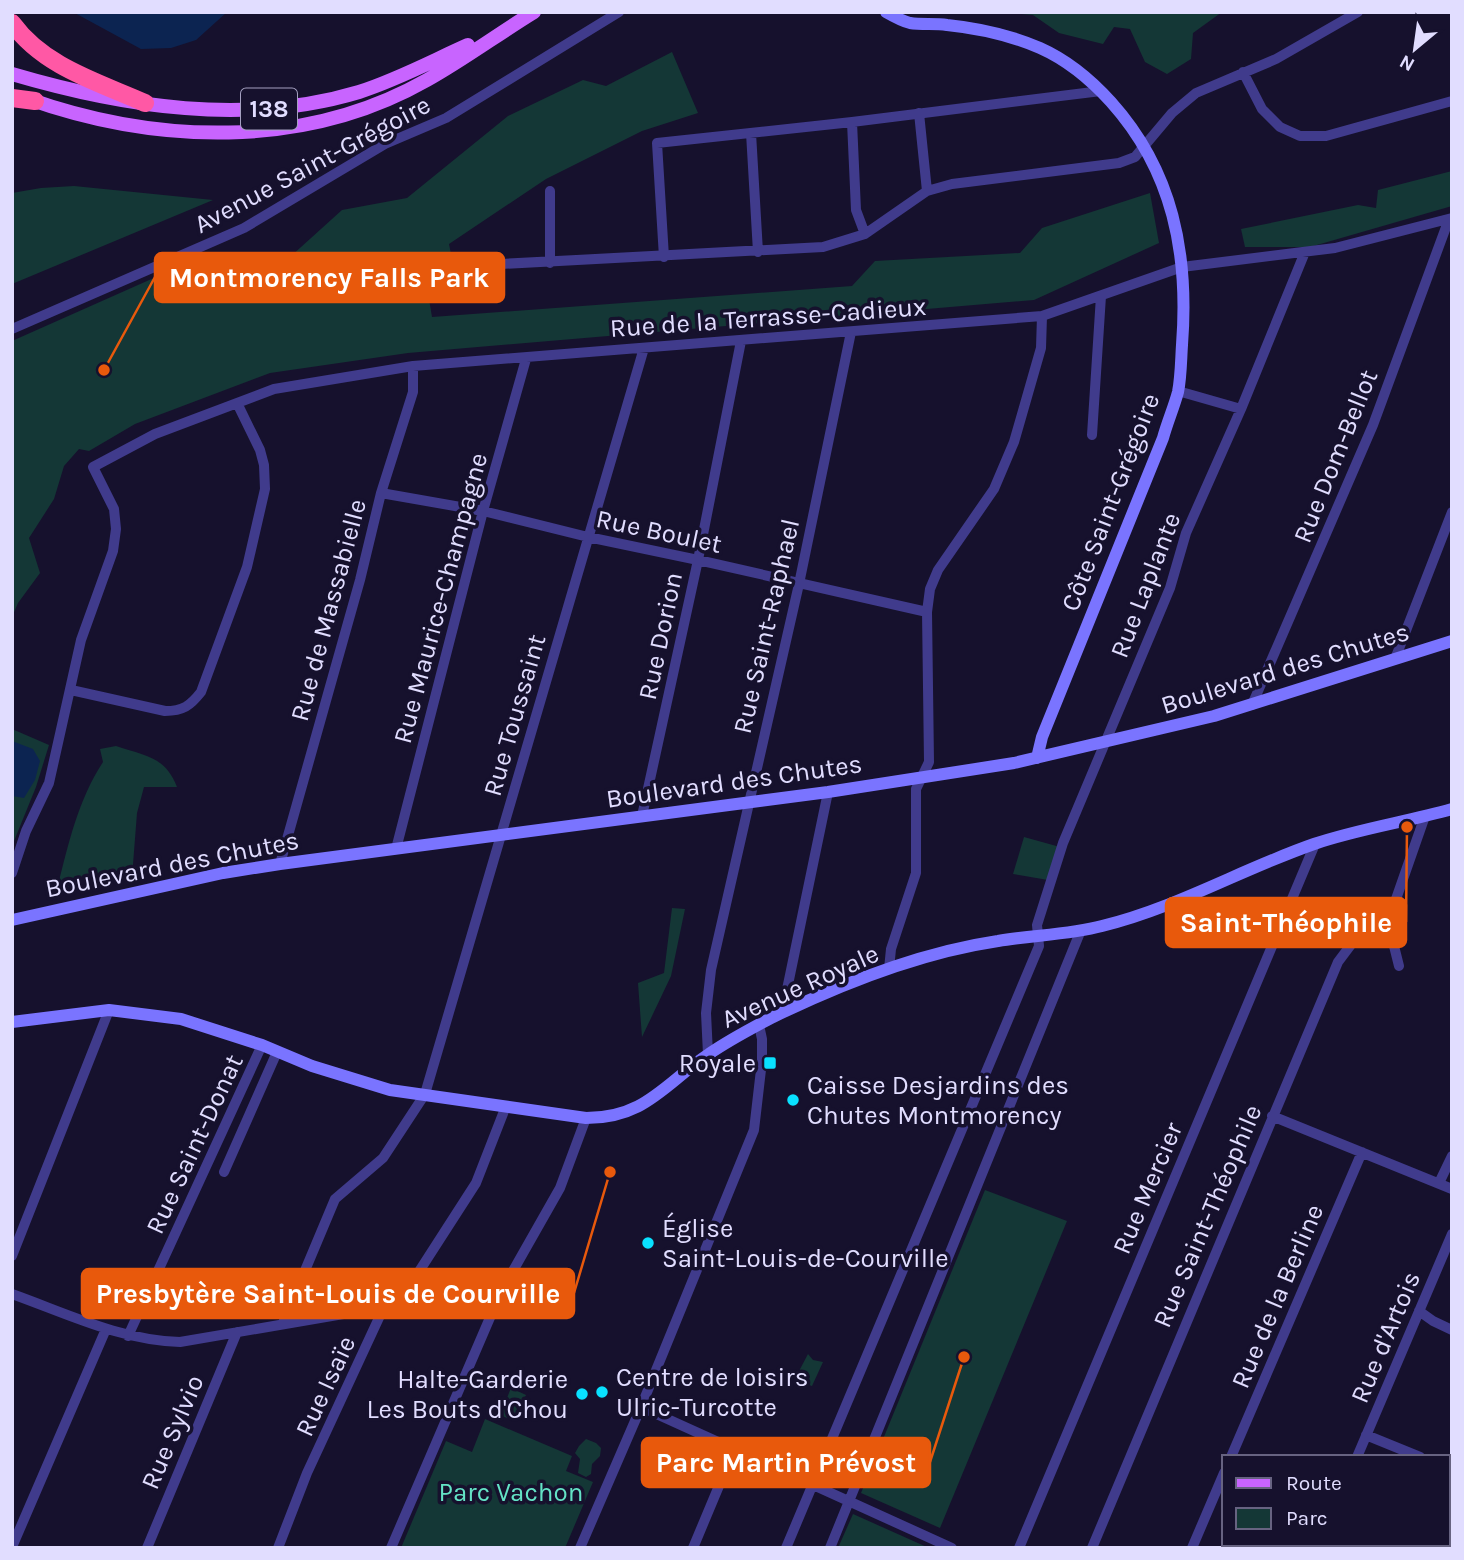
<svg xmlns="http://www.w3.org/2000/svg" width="1464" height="1560" viewBox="0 0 1464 1560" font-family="Karla,sans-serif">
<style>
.green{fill:#143736}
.water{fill:#0c2451}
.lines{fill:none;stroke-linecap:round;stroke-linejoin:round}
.street{stroke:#403b8c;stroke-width:10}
.secondary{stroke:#7a74ff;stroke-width:12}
.primary{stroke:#c864ff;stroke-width:14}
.highway{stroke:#ff58a5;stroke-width:18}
.poi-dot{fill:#09e1ff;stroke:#16112d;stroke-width:2.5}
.labels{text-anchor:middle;stroke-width:7;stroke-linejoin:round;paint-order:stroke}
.shield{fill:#16112d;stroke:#a4a0c0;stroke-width:2}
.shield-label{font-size:24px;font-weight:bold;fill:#e1ddff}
.street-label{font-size:26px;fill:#e1ddff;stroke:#16112d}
.poi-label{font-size:26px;fill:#e1ddff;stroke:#16112d;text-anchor:start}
.park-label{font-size:26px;fill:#64e3c6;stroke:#16112d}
.leader{fill:none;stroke:#e8590c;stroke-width:2.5}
.callout-dot{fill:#e8590c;stroke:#16112d;stroke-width:2.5}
.callout{fill:#e8590c;stroke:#e8590c;stroke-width:2.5}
.callout-label{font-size:28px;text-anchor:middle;font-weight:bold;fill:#fff}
</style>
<rect width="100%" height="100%" fill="#16112d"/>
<path class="green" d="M 1001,12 L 1222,12 L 1193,33 L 1191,59 L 1167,74 L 1145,62 L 1130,29 L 1114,27 L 1103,44 L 1059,33 L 1033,15 Z
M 672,52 L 698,113 L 642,131 L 546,179 L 449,244 L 451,254 L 424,269 L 432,317 L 852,286 L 875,261 L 1020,253 L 1042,228 L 1150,193 L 1159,243 L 1034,300 L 408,353 L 270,373 L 135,424 L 89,451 L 79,449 L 64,466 L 54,499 L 29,538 L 40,573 L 18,603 L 12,617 L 12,341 L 156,277 L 166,301 L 221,283 L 298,289 L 290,257 L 342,210 L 407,198 L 508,116 L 583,80 L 606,86 Z
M 1452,171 L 1452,206 L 1310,247 L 1245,247 L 1241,229 L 1358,205 L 1376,208 L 1378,190 Z
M 74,186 L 213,200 L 12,284 L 12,193 L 41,188 Z
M 12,729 L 49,745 L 36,787 L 12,846 Z
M 116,746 C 145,756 165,756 177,787 L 144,787 L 137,813 L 132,877 L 57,889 C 68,845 78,800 103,762 L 100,749 Z
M 1024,837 L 1060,847 L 1048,880 L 1013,874 Z
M 672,908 L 685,909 L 671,976 L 642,1037 L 638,983 L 664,973 Z
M 985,1190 L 1067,1221 L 940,1528 L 861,1493 Z
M 808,1354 L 813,1360 L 823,1362 L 812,1386 L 801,1382 L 798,1373 Z
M 511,1388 L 526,1395 L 514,1421 L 500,1415 Z
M 485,1419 L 572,1456 L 566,1471 L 593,1482 L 565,1548 L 401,1548 L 446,1441 L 472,1452 Z
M 586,1439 L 596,1443 L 601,1448 L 600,1456 L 592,1464 L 591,1474 L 586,1477 L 578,1473 L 580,1459 L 575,1453 L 579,1446 Z
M 853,1514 L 929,1548 L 838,1548 Z"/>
<path class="water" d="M 73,12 L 227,12 L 196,40 L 171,48 L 141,49 Z
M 12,741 L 33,749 L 40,761 L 35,780 L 24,798 L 12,796 Z"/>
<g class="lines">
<path class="street" d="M 1243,72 L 1262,109 L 1280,127 L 1300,136 L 1326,136 L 1452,101
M 919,113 L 927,191
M 852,122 L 856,210 L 865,234
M 751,133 L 758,252
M 550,191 L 550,263
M 664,257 L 657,143 L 852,122 L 1101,91
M 424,278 L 451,275 L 463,266 L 823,247 L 865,234 L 927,191 L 952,184 L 1119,163 L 1135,157 L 1172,113 L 1196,93 L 1276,59 L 1358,12
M 12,329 L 244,228 L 385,144 L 446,118 L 619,12
M 1178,391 L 1241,409
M 1092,435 L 1101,296
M 381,493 L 483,511 L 588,537 L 698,560 L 927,612
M 1395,659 L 1452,512
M 71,690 L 165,711 C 183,711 190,706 201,692 L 247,567 L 265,489 L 264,465 L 260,450 L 238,405
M 1252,705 L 1373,425 L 1449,219
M 642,816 L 698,560 L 741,341
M 396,849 L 483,511 L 526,359
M 280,864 L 360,580 L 381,493 L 413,392 L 413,366
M 12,873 L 26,831 L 49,783 L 81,640 L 113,551 L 116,529 L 114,509 L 93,467 L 155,434 L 274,389 L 413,366 L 1042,316 L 1182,267 L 1335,248 L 1452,218
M 1388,922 L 1399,966
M 889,969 L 891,949 L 916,873 L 916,789 L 929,762 L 927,612 L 930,589 L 938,570 L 994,489 L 1014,442 L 1041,348 L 1042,316
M 785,1011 L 785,999 L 828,792
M 708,1054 L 706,1013 L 711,970 L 799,584 L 851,332
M 1272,1116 L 1452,1189
M 224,1172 L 277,1052
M 1439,1183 L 1452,1156
M 12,1256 L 109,1010
M 12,1294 C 68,1314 120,1340 180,1342 L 384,1307
M 1419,1311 L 1433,1321 L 1452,1330
M 283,1323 L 335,1199 L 383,1158 L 425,1094 L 644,348
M 128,1336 L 262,1045
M 641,1407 L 952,1548
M 1366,1435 L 1420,1457
M 1231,1457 L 1362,1152
M 1357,1457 L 1452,1234
M 1448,1468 L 1452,1470
M 12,1547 L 106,1329
M 147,1548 L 237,1332
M 278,1548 L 307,1473 L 384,1307 L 409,1287 L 476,1183 L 506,1106
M 391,1548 L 501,1292 L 560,1188 L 586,1118
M 580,1548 L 641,1407 L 754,1130 L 762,1061 L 762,1039 L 759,1025
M 693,1548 L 734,1450
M 786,1548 L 1039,946 L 1037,925 L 1063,843 L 1170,588 L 1186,533 L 1241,409 L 1305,252
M 830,1548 L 1081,930
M 1019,1548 L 1315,844
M 1092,1548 L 1338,962 L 1353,942 L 1388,922 L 1425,816
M 1192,1548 L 1224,1473
M 1318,1548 L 1319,1544
M 1449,1548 L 1452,1541"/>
<path class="secondary" d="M 886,12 C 893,16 902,21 910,23 C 922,25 935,23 947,25 C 977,28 1012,36 1040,48 C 1067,60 1092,81 1111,102 C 1173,171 1189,254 1182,345 C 1181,360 1181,377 1178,392 C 1174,407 1167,423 1163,438 L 1042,737 L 1037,758
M 12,920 L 223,873 L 280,864 L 828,792 L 1014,763 L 1214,716 L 1452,641
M 12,1022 L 109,1010 L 181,1019 L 262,1045 L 312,1066 L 390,1090 L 586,1118 C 646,1118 665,1083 709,1054 C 729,1040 752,1028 773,1017 C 841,984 923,952 998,941 C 1032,935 1068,935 1102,926 C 1176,908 1242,869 1314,844 C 1358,829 1406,822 1452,809"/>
<path class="primary" d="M 12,74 C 124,107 246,126 359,92 C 397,80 432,61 468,45
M 26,98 C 155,144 304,150 427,80 C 463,60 498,34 534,12"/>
<path class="highway" d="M 12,23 C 44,67 98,82 145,103
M 12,98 L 35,101"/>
</g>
<g class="poi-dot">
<rect x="763" y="1056" width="14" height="14" rx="3.5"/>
<circle cx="793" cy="1100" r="7"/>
<circle cx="648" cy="1243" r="7"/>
<circle cx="602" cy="1392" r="7"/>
<circle cx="582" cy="1394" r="7"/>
</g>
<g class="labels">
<rect class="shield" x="241" y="88.5" width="56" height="41" rx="5"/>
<g class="shield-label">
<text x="269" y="117">138</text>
</g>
<g class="street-label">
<text transform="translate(312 164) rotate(-28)" y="9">Avenue Saint-Grégoire</text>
<text transform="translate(768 317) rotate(-4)" y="9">Rue de la Terrasse-Cadieux</text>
<text transform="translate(1335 456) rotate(-68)" y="9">Rue Dom-Bellot</text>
<text transform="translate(1110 502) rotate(-69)" y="9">Côte Saint-Grégoire</text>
<text transform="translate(659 531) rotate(12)" y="9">Rue Boulet</text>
<text transform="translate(1145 585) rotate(-69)" y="9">Rue Laplante</text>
<text transform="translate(440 598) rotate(-75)" y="9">Rue Maurice-Champagne</text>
<text transform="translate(328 610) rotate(-75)" y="9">Rue de Massabielle</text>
<text transform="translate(766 626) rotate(-77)" y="9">Rue Saint-Raphael</text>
<text transform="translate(660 636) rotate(-78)" y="9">Rue Dorion</text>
<text transform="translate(1285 668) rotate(-17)" y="9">Boulevard des Chutes</text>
<text transform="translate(514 715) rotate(-74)" y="9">Rue Toussaint</text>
<text transform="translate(734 781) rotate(-8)" y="9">Boulevard des Chutes</text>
<text transform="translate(172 864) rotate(-11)" y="9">Boulevard des Chutes</text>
<text transform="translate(800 986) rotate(-24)" y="9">Avenue Royale</text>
<text transform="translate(194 1144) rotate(-65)" y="9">Rue Saint-Donat</text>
<text transform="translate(1147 1188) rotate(-67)" y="9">Rue Mercier</text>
<text transform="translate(1207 1216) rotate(-67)" y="9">Rue Saint-Théophile</text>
<text transform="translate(1277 1296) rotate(-67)" y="9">Rue de la Berline</text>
<text transform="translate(1385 1337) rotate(-67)" y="9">Rue d'Artois</text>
<text transform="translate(325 1386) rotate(-65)" y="9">Rue Isaïe</text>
<text transform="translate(172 1432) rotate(-67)" y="9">Rue Sylvio</text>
</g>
<g class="poi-label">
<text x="756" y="1072" text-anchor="end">Royale</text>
<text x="807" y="1094">Caisse Desjardins des<tspan x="807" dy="30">Chutes Montmorency</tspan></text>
<text x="662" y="1237">Église<tspan x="662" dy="30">Saint-Louis-de-Courville</tspan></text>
<text x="616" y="1386">Centre de loisirs<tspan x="616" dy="30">Ulric-Turcotte</tspan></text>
<text x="568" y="1388" text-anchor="end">Halte-Garderie<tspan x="568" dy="30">Les Bouts d'Chou</tspan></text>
</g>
<g class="park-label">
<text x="511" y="1501">Parc Vachon</text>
</g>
</g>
<path class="leader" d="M104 370L155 277M1407 827L1406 922M610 1172L574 1293M964 1357L930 1462"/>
<g class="callout-dot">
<circle cx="104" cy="370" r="7"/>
<circle cx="1407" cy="827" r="7"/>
<circle cx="610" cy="1172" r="7"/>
<circle cx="964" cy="1357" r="7"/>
</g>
<g class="callout">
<rect x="155" y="253" width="349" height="49" rx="7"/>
<rect x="1166" y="898" width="240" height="49" rx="7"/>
<rect x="82" y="1269" width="492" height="49" rx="7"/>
<rect x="642" y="1438" width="288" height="49" rx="7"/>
</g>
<g class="callout-label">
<text x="329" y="287">Montmorency Falls Park</text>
<text x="1286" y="932">Saint-Théophile</text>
<text x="328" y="1303">Presbytère Saint-Louis de Courville</text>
<text x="786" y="1472">Parc Martin Prévost</text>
</g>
<rect width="1464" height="1560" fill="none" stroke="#e1ddff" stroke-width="28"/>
<rect x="1222" y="1455" width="228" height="91" fill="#16112d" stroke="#676381" stroke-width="2"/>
<rect x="1236" y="1478" width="35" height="10" fill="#c864ff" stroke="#676381" stroke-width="2"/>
<text x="1286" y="1490" font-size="21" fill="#e1ddff">Route</text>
<rect x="1236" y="1508" width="35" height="21" fill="#143736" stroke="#676381" stroke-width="2"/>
<text x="1286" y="1525" font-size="21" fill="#e1ddff">Parc</text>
<g transform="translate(1415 49) rotate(209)" stroke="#16112d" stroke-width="5" paint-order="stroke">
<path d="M0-5L12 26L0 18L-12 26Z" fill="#e1ddff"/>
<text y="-10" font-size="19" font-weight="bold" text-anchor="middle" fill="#e1ddff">N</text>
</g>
</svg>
